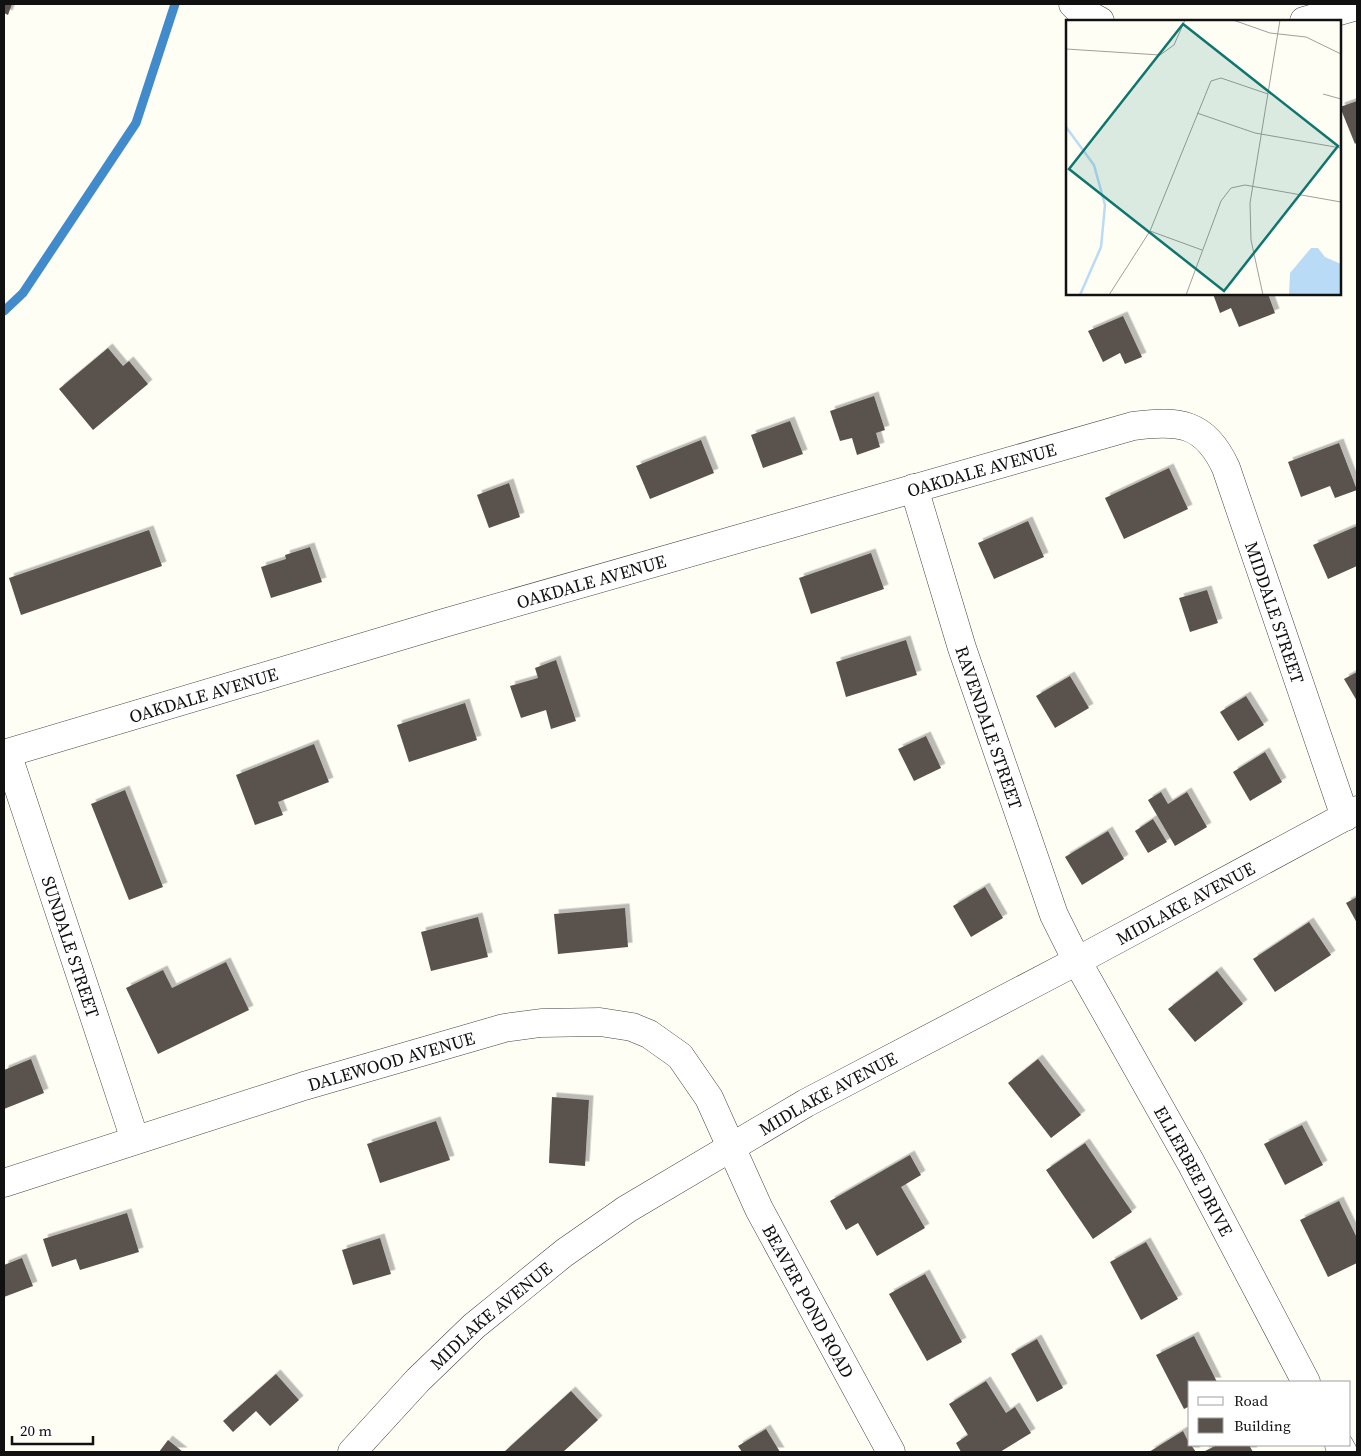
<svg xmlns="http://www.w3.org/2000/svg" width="1361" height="1456" font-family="'Source Serif 4',serif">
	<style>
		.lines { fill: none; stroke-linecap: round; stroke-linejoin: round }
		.stream { stroke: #418bcc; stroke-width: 9 }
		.building { fill: #5a534d; filter: url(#shadow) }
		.minor-casing { stroke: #444; stroke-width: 29 }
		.tertiary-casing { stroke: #444; stroke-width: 29 }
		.minor { stroke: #fff; stroke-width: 28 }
		.tertiary { stroke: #fff; stroke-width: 28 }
		.labels { text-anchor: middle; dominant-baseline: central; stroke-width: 5; stroke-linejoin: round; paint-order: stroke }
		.street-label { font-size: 18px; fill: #111; stroke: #fff }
		.inset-river { fill: none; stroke: #badbf6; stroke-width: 2.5 }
		.inset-road { fill: none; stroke: #a09f9a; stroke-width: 1 }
		.view { fill: #0f766e; fill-opacity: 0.15; stroke: #0f766e; stroke-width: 2.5 }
		.inset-edge { fill: none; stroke: #111; stroke-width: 2.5 }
	</style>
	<defs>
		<filter id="shadow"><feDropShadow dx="4.5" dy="-4.5" stdDeviation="0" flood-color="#0004"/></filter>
	</defs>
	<rect width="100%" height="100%" fill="#fffef5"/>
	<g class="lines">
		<path class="stream" d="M4 311 23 293 136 123 175 4"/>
	</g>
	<g class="building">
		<path d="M4 4H12L8 15 4 13Z"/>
		<path d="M1357 101V142L1355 144 1340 107Z"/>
		<path d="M1213 294H1268L1275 313 1239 327 1231 308 1220 313Z"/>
		<path d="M1123 316 1142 357 1125 364 1120 353 1103 362 1088 331Z"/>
		<path d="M108 348 123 366 129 361 148 384 93 430 59 389Z"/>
		<path d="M874 396 885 430 876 433 880 447 857 455 852 438 840 441 830 411Z"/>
		<path d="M790 421 803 454 763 468 751 435Z"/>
		<path d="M701 440 714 473 650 499 636 466Z"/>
		<path d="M1339 443 1357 490 1335 498 1330 486 1301 497 1288 462Z"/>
		<path d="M1169 468 1188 509 1124 539 1105 498Z"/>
		<path d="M509 483 520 517 489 528 477 495Z"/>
		<path d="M1028 521 1044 557 994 579 978 543Z"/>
		<path d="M1357 526V566L1328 579 1313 545Z"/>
		<path d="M149 530 162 566 21 615 9 578Z"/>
		<path d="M310 547 322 582 271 598 261 567 286 559 285 555Z"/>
		<path d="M871 553 884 589 811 614 799 578Z"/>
		<path d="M1207 590 1218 623 1190 632 1179 598Z"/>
		<path d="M906 640 917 675 846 697 836 662Z"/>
		<path d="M556 660 576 721 551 729 546 710 521 718 510 686 538 678 535 668Z"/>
		<path d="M1357 672V701L1344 679Z"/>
		<path d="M1070 676 1089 708 1055 728 1036 696Z"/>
		<path d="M1246 696 1264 725 1238 741 1220 712Z"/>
		<path d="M465 703 477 740 409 762 397 725Z"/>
		<path d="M926 736 941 768 914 781 898 749Z"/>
		<path d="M314 744 329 782 278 802 283 815 255 825 236 775Z"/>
		<path d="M1265 752 1282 782 1250 801 1233 772Z"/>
		<path d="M125 790 163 887 129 900 91 804Z"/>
		<path d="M1161 792 1168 804 1187 792 1207 827 1175 846 1148 800Z"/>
		<path d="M1153 819 1167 842 1148 853 1135 831Z"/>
		<path d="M1108 831 1124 859 1082 885 1065 857Z"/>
		<path d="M985 887 1003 918 971 937 953 906Z"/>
		<path d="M1357 897V923L1346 903Z"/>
		<path d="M625 908 628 947 558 954 554 914Z"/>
		<path d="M478 917 488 957 431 971 421 932Z"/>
		<path d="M1309 922 1331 955 1275 992 1253 959Z"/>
		<path d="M226 962 249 1010 158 1054 126 988 163 970 172 988Z"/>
		<path d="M1217 971 1243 1004 1195 1042 1168 1009Z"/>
		<path d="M31 1059 44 1093 4 1109V1070Z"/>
		<path d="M1038 1059 1081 1115 1051 1138 1008 1083Z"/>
		<path d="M552 1097 589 1100 585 1166 549 1163Z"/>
		<path d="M436 1121 450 1160 380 1183 367 1144Z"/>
		<path d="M1302 1125 1323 1165 1285 1185 1264 1144Z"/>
		<path d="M1085 1143 1132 1212 1093 1239 1046 1170Z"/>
		<path d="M910 1155 921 1175 901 1187 925 1228 877 1256 858 1223 846 1230 830 1201Z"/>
		<path d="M1339 1201 1357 1238V1263L1328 1277 1300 1220Z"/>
		<path d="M127 1213 139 1252 80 1270 76 1259 52 1267 43 1239Z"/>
		<path d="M380 1238 391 1274 353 1285 342 1250Z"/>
		<path d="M1146 1242 1178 1299 1141 1320 1110 1262Z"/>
		<path d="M22 1258 33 1286 4 1297V1265Z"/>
		<path d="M925 1274 962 1342 927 1361 889 1294Z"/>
		<path d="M1194 1336 1217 1382H1190V1406L1184 1409 1156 1355Z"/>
		<path d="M1037 1339 1063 1388 1037 1402 1011 1354Z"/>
		<path d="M276 1374 299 1400 270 1426 256 1411 233 1432 223 1421Z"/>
		<path d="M986 1381 1006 1413 1015 1407 1031 1433 1000 1452H961L956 1443 968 1435 949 1404Z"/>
		<path d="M571 1391 598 1420 563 1452H504Z"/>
		<path d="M766 1429 780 1452H742L738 1446Z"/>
		<path d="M1183 1431 1190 1445H1191L1196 1452H1149Z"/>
		<path d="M168 1440 183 1452H159Z"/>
		<path d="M1217 1445H1249L1253 1452H1203Z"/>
	</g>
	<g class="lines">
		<defs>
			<g id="minor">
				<path d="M1073 4 1078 9 1100 21"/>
				<path d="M1304 21 1357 6"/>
				<path id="s1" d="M914 488 962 648 1054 915 1077 961 1191 1163 1306 1382"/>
				<path id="s2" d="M7 753 135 1140"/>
				<path id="s3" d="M4 754 444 623 1133 426C1179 420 1205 422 1226 468L1345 817"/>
				<path id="s4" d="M4 1183 304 1086 504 1028 541 1023 600 1022 632 1027 649 1034 680 1056 709 1098 759 1209 891 1452"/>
				<path d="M1339 1445 1343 1452"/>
			</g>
			<g id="tertiary">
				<path id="s5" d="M352 1452 418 1380 474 1326 564 1253 627 1209 806 1103 1077 961 1357 810"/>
			</g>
		</defs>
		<use href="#minor" class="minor-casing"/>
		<use href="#tertiary" class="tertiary-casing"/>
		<use href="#minor" class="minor"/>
		<use href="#tertiary" class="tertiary"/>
	</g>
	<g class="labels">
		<g class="street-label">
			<text stroke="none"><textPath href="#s3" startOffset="1018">OAKDALE AVENUE</textPath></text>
			<text stroke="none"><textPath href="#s3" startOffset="612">OAKDALE AVENUE</textPath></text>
			<text stroke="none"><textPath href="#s3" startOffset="1441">MIDDALE STREET</textPath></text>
			<text stroke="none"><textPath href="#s3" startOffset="208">OAKDALE AVENUE</textPath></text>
			<text stroke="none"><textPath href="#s1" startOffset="251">RAVENDALE STREET</textPath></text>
			<text stroke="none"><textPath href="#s5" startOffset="1005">MIDLAKE AVENUE</textPath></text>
			<text stroke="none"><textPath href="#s2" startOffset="204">SUNDALE STREET</textPath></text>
			<text stroke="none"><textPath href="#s4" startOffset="406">DALEWOOD AVENUE</textPath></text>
			<text stroke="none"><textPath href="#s5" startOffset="600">MIDLAKE AVENUE</textPath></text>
			<text stroke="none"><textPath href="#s1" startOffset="741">ELLERBEE DRIVE</textPath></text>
			<text stroke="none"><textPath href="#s4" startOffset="986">BEAVER POND ROAD</textPath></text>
			<text stroke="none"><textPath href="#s5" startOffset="195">MIDLAKE AVENUE</textPath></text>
		</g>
	</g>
	<g transform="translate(1066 20)">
		<rect width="275" height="275" fill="#fffef5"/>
		<path d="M245 228H252L259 237 275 244V275H223L224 253Z" fill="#badbf6"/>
		<path class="inset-river" d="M0 107 28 145 39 185 35 227 14 275"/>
		<path class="inset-road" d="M167 0 204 13 240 17 275 34M0 29 94 35 108 25 119 0M257 74 275 79M131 93 189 113 275 128M84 211 136 230M43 275 84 211 145 61 155 58 202 74M120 275 155 181 165 168 179 165 275 182M197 275 185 220 184 183 214 0"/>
		<path class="view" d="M117 4 272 126 158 271 3 149Z"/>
		<rect width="275" height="275" class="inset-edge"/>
	</g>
	<rect width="1361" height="1456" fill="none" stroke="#111111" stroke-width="10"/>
	<rect x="1188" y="1381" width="162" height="65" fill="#ffffff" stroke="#a0a0a0"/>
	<rect x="1198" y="1397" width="25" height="8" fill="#ffffff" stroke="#a0a0a0"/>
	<text x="1234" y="1406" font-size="15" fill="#111111">Road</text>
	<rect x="1198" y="1418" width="25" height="15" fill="#5a534d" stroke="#a0a0a0"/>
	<text x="1234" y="1431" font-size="15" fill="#111111">Building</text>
	<path d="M12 1436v8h81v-8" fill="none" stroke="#111111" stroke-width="2.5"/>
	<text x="20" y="1436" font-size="15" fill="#111111" stroke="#ffffff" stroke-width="4" paint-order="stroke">20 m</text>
</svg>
